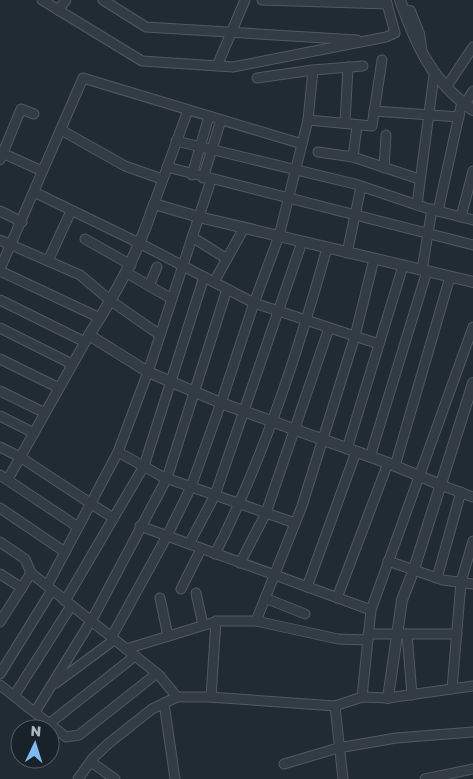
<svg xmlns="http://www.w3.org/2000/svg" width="473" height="779" font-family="'Golos Text',sans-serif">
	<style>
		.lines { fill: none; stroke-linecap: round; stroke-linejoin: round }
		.minor-casing { stroke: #505a63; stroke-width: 11 }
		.tertiary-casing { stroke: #505a63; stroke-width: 12 }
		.minor { stroke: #333c45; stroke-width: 9 }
		.tertiary { stroke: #333c45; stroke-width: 10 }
	</style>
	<rect width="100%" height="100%" fill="#202b34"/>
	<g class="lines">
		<defs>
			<g id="minor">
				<path d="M42 0 142 61 233 67 386 37 395 33 386 0"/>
				<path d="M103 0 146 27 357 40"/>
				<path d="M262 0 387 4"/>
				<path d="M58 10 66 0"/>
				<path d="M217 66 245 0"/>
				<path d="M257 78 313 70 363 66"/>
				<path d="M447 86 473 47"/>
				<path d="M465 104 473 91"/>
				<path d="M374 111 459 117"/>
				<path d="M308 120 372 126 382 60"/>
				<path d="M345 123 348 67"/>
				<path d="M61 130 125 166 162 179"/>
				<path d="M176 141 355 184 426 208 473 220"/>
				<path d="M0 152 42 171"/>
				<path d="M318 152 353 157 419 179"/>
				<path d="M353 157 357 126"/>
				<path d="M0 160 21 109 34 114"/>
				<path d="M167 167 473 245"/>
				<path d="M384 168 386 135"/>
				<path d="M192 175 209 116"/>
				<path d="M203 178 221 120"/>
				<path d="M34 192 141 244 254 303 379 344"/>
				<path d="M154 204 188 110"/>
				<path d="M417 205 434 75"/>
				<path d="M0 211 22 222"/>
				<path d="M438 211 462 102"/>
				<path d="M461 217 473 171"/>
				<path d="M192 237 227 259"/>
				<path d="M85 239 131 265"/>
				<path d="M0 240 80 275 111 301 160 335"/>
				<path d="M347 253 361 187"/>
				<path d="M48 261 71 211"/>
				<path d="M0 269 83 78 302 144"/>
				<path d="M422 270 432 209"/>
				<path d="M0 271 100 318"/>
				<path d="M127 273 172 299"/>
				<path d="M214 282 244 228"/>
				<path d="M149 286 157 267"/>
				<path d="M0 300 85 342"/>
				<path d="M0 328 72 364"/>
				<path d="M0 359 59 388"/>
				<path d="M0 391 45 413"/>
				<path d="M0 416 34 433"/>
				<path d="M0 447 20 457 113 518"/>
				<path d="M347 449 403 266"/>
				<path d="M118 452 163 477 295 523"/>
				<path d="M370 457 427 271"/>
				<path d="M395 466 450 277"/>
				<path d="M0 475 78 527"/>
				<path d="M8 479 89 335"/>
				<path d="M441 485 473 497"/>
				<path d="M0 508 65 552"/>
				<path d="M140 526 371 610"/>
				<path d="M0 542 25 559 31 573 159 675 177 697"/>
				<path d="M189 544 215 495 302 242"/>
				<path d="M215 554C264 457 298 352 327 248"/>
				<path d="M388 561 443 580 473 584"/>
				<path d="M240 563 266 513 329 328"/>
				<path d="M0 574 22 588"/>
				<path d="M437 578 461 492"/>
				<path d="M47 586 118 452 148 372 211 180"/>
				<path d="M307 587 356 452"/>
				<path d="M181 589 201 549"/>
				<path d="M196 593 203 625"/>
				<path d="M160 598 168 636"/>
				<path d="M265 598 305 614"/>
				<path d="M337 598 388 463"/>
				<path d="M65 601 144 466 204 277"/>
				<path d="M256 621 338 639 368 640"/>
				<path d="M0 622 31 573"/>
				<path d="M368 634H457"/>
				<path d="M407 634 412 695"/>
				<path d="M111 638 167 536 191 487 221 403 254 303 279 236 308 120 313 70"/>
				<path d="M126 649 218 621H256L302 506 355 336 374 259"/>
				<path d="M0 674 52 590"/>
				<path d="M56 683 114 640"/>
				<path d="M0 685 66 737 79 735 156 674"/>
				<path d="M452 689 461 582 473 541"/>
				<path d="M14 696 71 606"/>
				<path d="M211 697 216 621"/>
				<path d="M362 697 371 610 473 327"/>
				<path d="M164 703 175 779"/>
				<path d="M335 706 343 779"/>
				<path d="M35 712 94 616 167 478 227 289"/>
				<path d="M50 723 135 656"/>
				<path d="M91 762 115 779"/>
				<path d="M284 764 338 748 396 738 473 732"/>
				<path d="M78 779 93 758 109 743 152 709 177 697H209L335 706 362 697 388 698 473 686"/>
				<path d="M425 779 473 769"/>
			</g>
			<g id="tertiary">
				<path d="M400 0C416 45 432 82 473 110"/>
				<path d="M410 11 419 34 421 47"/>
				<path d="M441 485 388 463 221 403 148 372 89 335C117 292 138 253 154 204L199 217 473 282"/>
				<path d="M388 698 402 600 414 569 473 383"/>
			</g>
		</defs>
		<use href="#minor" class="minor-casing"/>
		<use href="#tertiary" class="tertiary-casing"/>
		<use href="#minor" class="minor"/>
		<use href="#tertiary" class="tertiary"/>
	</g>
	<g transform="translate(35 744) rotate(4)"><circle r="24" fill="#192129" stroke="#545d66"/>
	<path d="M0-4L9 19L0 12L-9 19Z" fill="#81b9f2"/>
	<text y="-8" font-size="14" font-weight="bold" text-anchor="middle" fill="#adb7c2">N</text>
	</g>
</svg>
